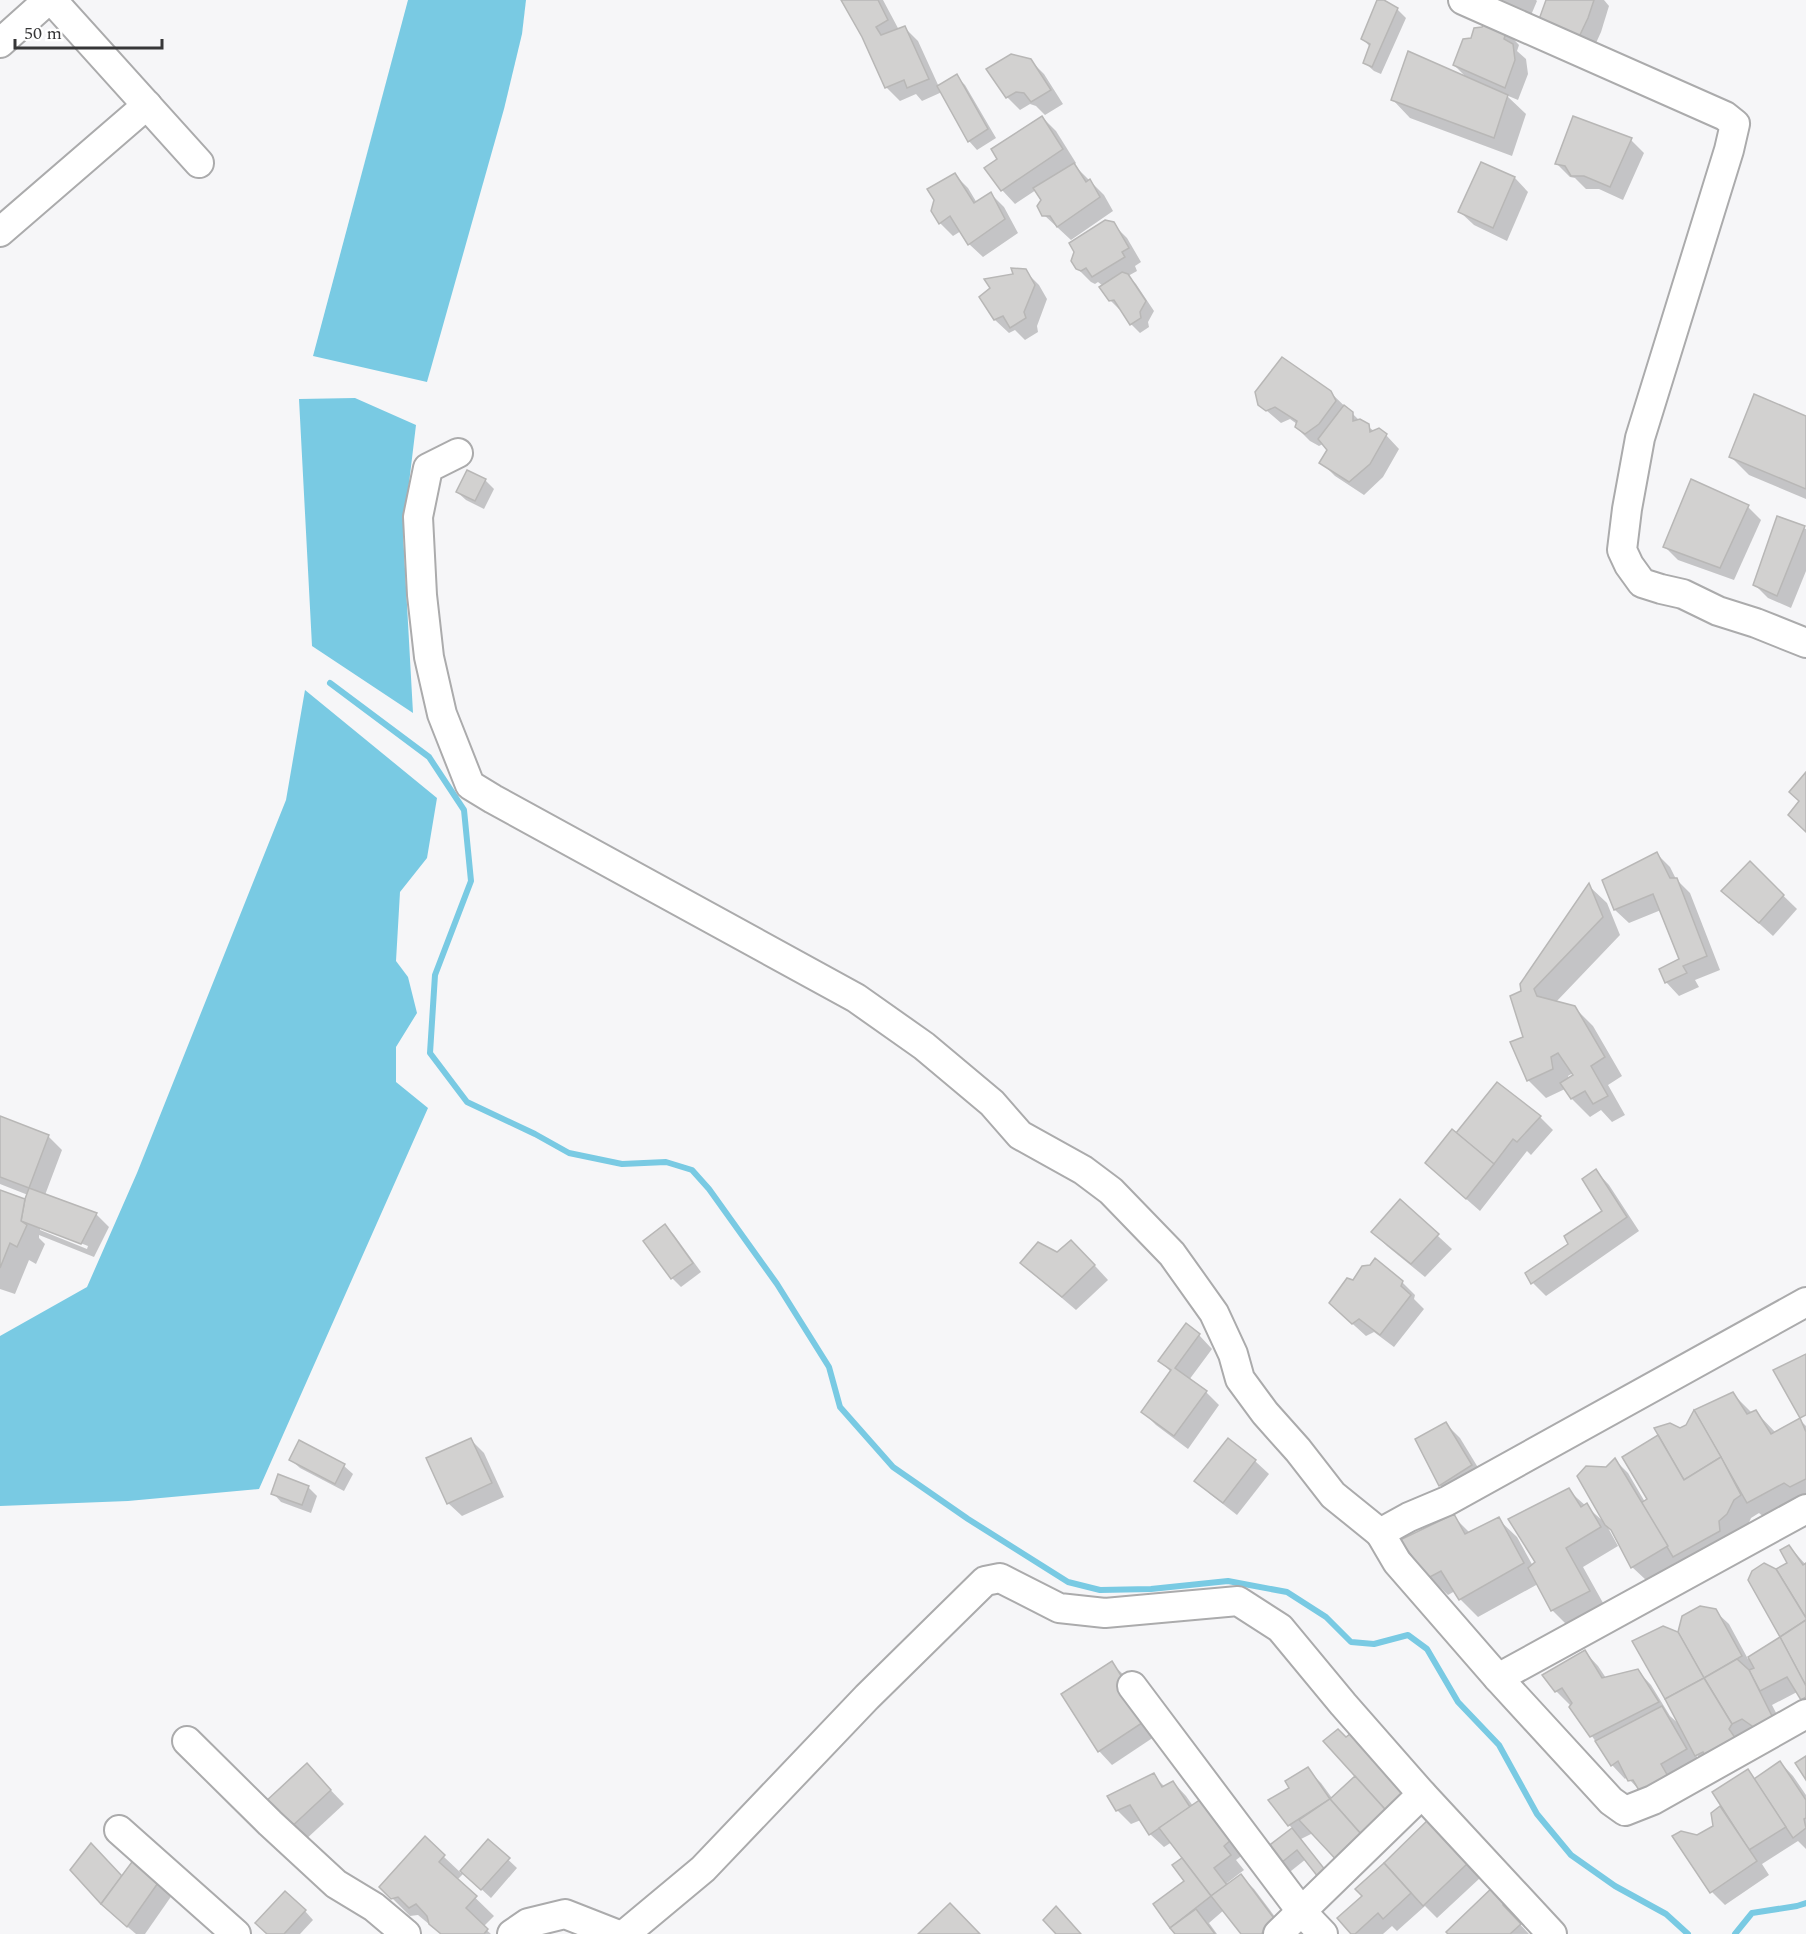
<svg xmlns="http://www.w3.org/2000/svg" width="1806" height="1934" font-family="Spectral,serif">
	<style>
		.water { fill: #79cae3 }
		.shadow { fill: #0003; fill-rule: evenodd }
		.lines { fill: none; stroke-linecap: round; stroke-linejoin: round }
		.stream { stroke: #79cae3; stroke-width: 6 }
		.building { fill: #d2d1d0; stroke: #b8b7b6; stroke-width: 1.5 }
		.minor-casing { stroke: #ababac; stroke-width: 32 }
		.minor { stroke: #fff; stroke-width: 28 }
	</style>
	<rect width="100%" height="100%" fill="#f6f6f8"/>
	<g class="water">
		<path d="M408 0H526L522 34 504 109 427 382 313 356Z"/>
		<path d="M355 398 416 425 403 533 413 713 312 646 299 399Z"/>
		<path d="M305 690 437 798 427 858 400 892 396 961 408 977 417 1013 396 1047V1082L428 1108 259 1489 128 1501 0 1506V1336L87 1287 137 1173 286 800Z"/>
	</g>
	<g class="shadow">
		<path d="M842 0H883L899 30 905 28 918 41 939 87 956 76 965 85 996 138 977 150 969 141 942 92 922 101 916 94 900 101 886 87 863 36Z"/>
		<path d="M1378 0 1397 9 1406 18 1381 74 1374 71 1365 63 1370 47 1363 39Z"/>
		<path d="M1475 0H1536L1537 1 1526 27Z"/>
		<path d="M1548 0H1604L1609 6 1601 32 1591 54Z"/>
		<path d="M1506 31 1519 45 1517 51 1526 59 1528 74 1518 100 1506 95 1526 114 1512 156 1410 118 1392 99 1468 79 1454 65Z"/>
		<path d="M1030 60 1044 74 1063 104 1045 115 1036 106 1030 104 1020 110 1007 97Z"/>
		<path d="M1042 117 1056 131 1076 163 1074 165 1104 195 1113 211 1071 240 1044 215 1043 200 1036 190 1015 204 1002 190 999 160Z"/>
		<path d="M1631 140 1644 153 1623 200 1599 189H1586L1575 178 1570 177 1556 163Z"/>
		<path d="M1482 164 1515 178 1528 192 1507 241 1474 225 1460 212Z"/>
		<path d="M955 175 968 188 977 203 991 194 1004 207 1018 233 983 257 969 244 961 231 953 236 940 223Z"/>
		<path d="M1113 224 1127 238 1141 262 1135 266 1137 271 1128 276 1136 284 1154 311 1148 322 1149 327 1140 333 1131 324 1121 308 1119 309 1110 300 1103 286 1098 282 1095 284 1091 282 1077 268Z"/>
		<path d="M1025 271 1039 285 1047 299 1037 326 1038 332 1025 340 1015 330 1009 333 995 320 981 297 1015 275Z"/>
		<path d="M1330 392 1359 420 1374 431 1386 435 1399 449 1383 477 1364 495 1335 476 1321 462 1329 450 1323 444 1319 446 1310 441 1296 427 1297 424 1290 419 1281 423 1259 404Z"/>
		<path d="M1806 417V499L1749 475 1731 457Z"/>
		<path d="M485 480 494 489 484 509 466 500 457 492Z"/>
		<path d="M1748 507 1761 520 1734 580 1678 560 1665 547Z"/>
		<path d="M1778 518 1806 529V571L1791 608 1768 598 1754 584Z"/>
		<path d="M1657 854 1670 867 1676 879 1690 893 1720 970 1695 980 1699 987 1679 996 1666 982 1681 960 1661 910 1629 923 1615 910 1604 881Z"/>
		<path d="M1750 863 1797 909 1773 936 1723 891Z"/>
		<path d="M1589 886 1607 903 1620 935 1556 1002 1574 1007 1593 1026 1622 1076 1608 1085 1625 1115 1612 1122 1601 1110 1590 1117 1572 1099 1565 1089 1546 1098 1528 1080 1523 992ZM1573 1073 1575 1076 1569 1079 1568 1076Z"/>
		<path d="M1540 1117 1553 1130 1531 1155 1527 1151 1480 1211 1440 1176 1457 1135Z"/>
		<path d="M0 1118 48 1136 62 1150 45 1195 96 1214 109 1227 94 1257 39 1235V1238L45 1244 36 1264 29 1260 15 1294 0 1289V1192L26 1202 28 1195 0 1184ZM40 1227 88 1246 87 1249 40 1230Z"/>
		<path d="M1596 1171 1609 1185 1639 1231 1546 1296 1533 1283 1604 1212Z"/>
		<path d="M1400 1201 1452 1249 1425 1277 1387 1246 1373 1232Z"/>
		<path d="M665 1226 674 1235 701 1272 681 1287 672 1278Z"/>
		<path d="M1057 1254 1085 1255 1108 1280 1076 1310 1036 1276 1022 1263Z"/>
		<path d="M1353 1281 1402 1282 1415 1295 1414 1299 1424 1309 1394 1347 1374 1332 1366 1336 1345 1317Z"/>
		<path d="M1199 1335 1212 1349 1189 1380 1206 1392 1219 1405 1188 1449 1156 1425 1143 1412 1171 1372 1160 1361Z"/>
		<path d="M1733 1394 1752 1413 1755 1411 1776 1433 1800 1420 1806 1426V1502L1767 1520 1759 1513 1751 1518 1745 1532 1692 1574 1679 1561 1646 1580 1632 1567 1614 1532 1607 1526 1618 1546 1583 1567 1607 1610 1570 1628 1552 1610 1538 1584 1478 1617 1460 1599 1455 1591 1448 1595 1429 1577 1453 1516 1470 1533 1498 1519 1517 1537 1533 1566 1537 1563 1568 1490 1604 1522 1607 1468 1615 1460 1628 1473 1645 1502 1649 1499 1624 1458 1660 1435 1680 1430Z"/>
		<path d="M1446 1424 1460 1438 1485 1479 1454 1498 1440 1485Z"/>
		<path d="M470 1439 484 1453 504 1497 462 1516 448 1503Z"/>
		<path d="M1228 1440 1255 1461 1269 1474 1237 1515 1210 1494 1196 1481Z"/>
		<path d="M300 1442 344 1466 353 1474 344 1491 300 1468 291 1460Z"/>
		<path d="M308 1487 317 1496 311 1513 281 1502 273 1493Z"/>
		<path d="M1789 1546 1806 1565V1703L1797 1692 1772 1705 1785 1730 1710 1769 1696 1754 1699 1763 1643 1794 1627 1777 1625 1779 1612 1765 1571 1706 1556 1691 1544 1675 1585 1652 1598 1666 1606 1678 1638 1671 1651 1685 1670 1716 1681 1726 1680 1634 1715 1611 1729 1624 1748 1659 1782 1638 1776 1571 1789 1563Z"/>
		<path d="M1111 1663 1125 1676 1160 1733 1112 1765 1099 1751Z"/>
		<path d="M1346 1739 1431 1806 1357 1878 1313 1833 1301 1839 1337 1886 1306 1859 1286 1875 1265 1850 1293 1829 1289 1825 1291 1788 1307 1769 1321 1783 1332 1798 1357 1776Z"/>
		<path d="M1780 1762 1793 1776 1806 1795V1849L1798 1841 1762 1864 1769 1875 1725 1905 1712 1892 1697 1836 1715 1827 1713 1814 1722 1807 1747 1771 1755 1779Z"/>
		<path d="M1153 1775 1165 1787 1173 1782 1186 1796 1193 1806 1201 1801 1244 1854 1236 1860 1244 1870 1227 1883 1229 1885 1241 1876 1254 1889 1288 1934H1243L1224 1910 1209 1923 1217 1934H1177L1155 1904 1186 1882 1184 1858 1172 1842 1164 1847 1150 1834 1141 1820 1131 1824 1117 1810Z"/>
		<path d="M320 1779 344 1804 303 1842 289 1829Z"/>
		<path d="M1436 1814 1481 1859 1480 1878 1437 1918 1425 1906 1397 1931 1392 1926 1383 1934H1353L1364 1896 1357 1889Z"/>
		<path d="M425 1839 461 1873 488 1841 517 1868 491 1898 464 1873 457 1880 494 1916 483 1927 491 1934H441L418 1915 410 1916 381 1887Z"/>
		<path d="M140 1853 177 1888 145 1934H136L116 1917 122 1878Z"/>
		<path d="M1497 1885 1516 1916 1502 1901V1905L1529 1934H1450Z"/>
		<path d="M305 1911 313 1920 300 1934H268Z"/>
	</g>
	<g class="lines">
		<g class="stream">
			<path d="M330 683 429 757 464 810 471 881 435 975 430 1053 467 1102 535 1134 569 1153 622 1164 666 1162 692 1170 709 1189 777 1284 829 1367 840 1407 893 1467 968 1519 1068 1582 1100 1590 1151 1589 1228 1581 1287 1592 1326 1617 1351 1642 1374 1644 1408 1635 1427 1649 1458 1702 1499 1745 1537 1814 1571 1855 1615 1886 1666 1914 1688 1934"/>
			<path d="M1735 1934 1752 1913 1797 1906 1806 1903"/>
		</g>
	</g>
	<g class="building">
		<path d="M841 0H878L888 20 876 27 881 35 905 26 929 79 907 88 904 80 885 88 862 37Z"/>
		<path d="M1377 0H1384L1398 8 1372 67 1363 63 1370 44 1361 39Z"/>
		<path d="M1546 0H1594L1588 18 1577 41 1537 25Z"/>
		<path d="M1485 21 1507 30 1504 39 1513 44 1515 60 1505 88 1453 65 1463 39 1471 38 1474 28 1482 27Z"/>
		<path d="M1408 51 1508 95 1494 138 1391 100Z"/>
		<path d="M1011 54 1031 59 1051 90 1031 102 1024 93 1016 92 1006 98 986 69Z"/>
		<path d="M957 74 988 129 968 142 937 86Z"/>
		<path d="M1042 116 1063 149 1001 191 984 168 997 159 991 149Z"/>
		<path d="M1573 116 1632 138 1610 187 1584 176H1571L1565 166 1555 164Z"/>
		<path d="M1481 162 1515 177 1493 228 1458 212Z"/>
		<path d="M1074 163 1086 182 1090 179 1100 197 1057 227 1050 216H1042L1037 206 1041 200 1033 188Z"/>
		<path d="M955 173 974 203 991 192 1005 219 968 245 950 216 939 224 931 211 934 200 927 189Z"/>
		<path d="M1105 220 1114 222 1129 248 1122 252 1125 257 1092 277 1086 268 1081 271 1076 269 1071 261 1074 252 1069 243Z"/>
		<path d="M1011 268 1026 269 1035 285 1024 312 1026 318 1010 328 1003 316 994 320 979 297 990 288 984 279 1013 274Z"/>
		<path d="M1122 272 1128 274 1146 301 1140 312 1141 318 1130 325 1114 300 1109 301 1099 287Z"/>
		<path d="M1282 357 1331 391 1336 401 1319 424 1305 434 1295 427 1297 421 1275 407 1266 411 1258 405 1255 392Z"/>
		<path d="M1754 394 1806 416V489L1729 457Z"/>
		<path d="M1344 405 1353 412V421L1360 419 1369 424 1370 432 1379 428 1387 434 1370 464 1349 482 1319 463 1327 450 1318 439Z"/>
		<path d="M467 470 486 479 475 501 456 492Z"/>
		<path d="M1691 479 1749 505 1720 568 1663 547Z"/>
		<path d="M1777 516 1805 526 1777 596 1753 585Z"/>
		<path d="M1806 772V832L1788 815 1799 801 1789 792Z"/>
		<path d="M1657 852 1670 878H1677L1707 956 1683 966 1687 973 1665 983 1659 969 1679 959 1653 894 1614 910 1602 880Z"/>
		<path d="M1750 861 1784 895 1759 923 1721 891Z"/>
		<path d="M1589 883 1603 917 1534 989 1537 996 1575 1006 1605 1057 1591 1066 1608 1096 1593 1104 1585 1091 1571 1099 1560 1083 1573 1075 1558 1053 1551 1057 1553 1069 1527 1081 1510 1042 1523 1037 1510 996 1521 991 1520 984Z"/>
		<path d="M1497 1082 1541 1116 1517 1142 1513 1139 1494 1164 1456 1133Z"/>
		<path d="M0 1116 49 1135 29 1188 0 1177Z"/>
		<path d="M1452 1129 1494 1164 1466 1199 1425 1163Z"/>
		<path d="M1596 1169 1627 1217 1531 1284 1525 1273 1568 1244 1564 1236 1602 1211 1582 1179Z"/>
		<path d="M29 1188 97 1213 81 1244 21 1221 25 1199Z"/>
		<path d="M0 1190 25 1199 21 1221 27 1225 17 1247 10 1243 0 1268Z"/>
		<path d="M1400 1199 1439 1234 1411 1264 1371 1232Z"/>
		<path d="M665 1224 693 1263 671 1279 643 1241Z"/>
		<path d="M1071 1240 1095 1265 1062 1297 1020 1263 1038 1242 1057 1252Z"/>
		<path d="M1375 1258 1403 1281 1401 1286 1411 1295 1380 1335 1359 1319 1352 1324 1329 1303 1347 1278 1353 1280 1362 1266 1370 1265Z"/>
		<path d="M1186 1323 1200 1334 1175 1368 1207 1391 1174 1436 1141 1412 1171 1370 1158 1361Z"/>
		<path d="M1806 1354V1415L1800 1418 1773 1370Z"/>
		<path d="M1733 1392 1747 1414 1756 1410 1771 1434 1800 1418 1806 1432V1479L1790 1487 1784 1483 1747 1503 1694 1410Z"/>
		<path d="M1694 1410 1721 1457 1684 1480 1654 1428 1670 1423 1680 1428 1686 1425Z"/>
		<path d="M1446 1422 1472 1465 1439 1486 1415 1439Z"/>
		<path d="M1658 1435 1684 1480 1721 1457 1741 1495 1734 1500 1727 1514 1719 1521 1720 1531 1673 1557 1641 1503 1647 1499 1622 1457Z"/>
		<path d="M471 1438 492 1483 447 1504 426 1458Z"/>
		<path d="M1228 1438 1256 1460 1223 1503 1194 1481Z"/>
		<path d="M299 1440 345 1464 335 1484 289 1460Z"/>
		<path d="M1615 1458 1668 1546 1631 1568 1611 1530 1605 1525 1577 1476 1586 1466 1606 1467Z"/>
		<path d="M278 1474 309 1486 302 1505 271 1494Z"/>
		<path d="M1569 1488 1581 1507 1587 1503 1601 1527 1566 1548 1590 1591 1551 1611 1528 1568 1535 1562 1508 1519Z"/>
		<path d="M1454 1514 1465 1534 1499 1517 1524 1563 1459 1600 1441 1571 1428 1578 1400 1540Z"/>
		<path d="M1789 1545 1803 1565 1806 1563V1618L1776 1569 1787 1563 1780 1550Z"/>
		<path d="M1764 1563 1776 1569 1806 1618V1620L1780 1637 1748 1580 1752 1571Z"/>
		<path d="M1700 1606 1716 1609 1742 1656 1704 1678 1678 1632 1682 1616Z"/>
		<path d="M1806 1620V1684H1805L1780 1637Z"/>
		<path d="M1663 1626 1678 1632 1704 1678 1665 1699 1632 1641Z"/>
		<path d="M1780 1637 1806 1686V1697L1801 1700 1787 1677 1760 1691 1749 1670 1754 1668 1748 1657Z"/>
		<path d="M1585 1650 1602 1678 1638 1669 1659 1702 1590 1737 1569 1707 1572 1703 1562 1688 1555 1692 1542 1675Z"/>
		<path d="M1737 1659 1749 1670 1772 1716 1755 1728 1742 1719 1732 1724 1704 1678Z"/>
		<path d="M1112 1661 1148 1719 1098 1752 1061 1694Z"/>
		<path d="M1704 1678 1732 1724 1729 1729 1738 1742 1707 1761 1703 1752 1695 1756 1665 1699Z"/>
		<path d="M1662 1706 1687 1749 1661 1764 1669 1778 1640 1792 1633 1780 1628 1781 1618 1761 1611 1766 1595 1741Z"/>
		<path d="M1359 1727 1419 1792 1392 1817 1323 1741 1338 1729 1346 1737Z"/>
		<path d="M1806 1756V1780L1795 1763Z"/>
		<path d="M1780 1761 1806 1800V1818L1804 1819 1806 1828 1793 1838 1754 1779Z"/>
		<path d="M307 1763 331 1790 288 1830 264 1803Z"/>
		<path d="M1308 1767 1330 1799 1288 1826 1268 1800 1289 1788 1285 1781Z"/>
		<path d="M1748 1769 1786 1827 1749 1850 1712 1792Z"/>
		<path d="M1154 1773 1162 1787 1173 1781 1190 1807 1149 1835 1130 1805 1116 1811 1107 1796Z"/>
		<path d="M1355 1776 1392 1817 1368 1842 1330 1799Z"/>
		<path d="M1201 1799 1232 1839 1224 1846 1231 1855 1214 1868 1227 1885 1211 1896 1159 1828Z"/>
		<path d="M1330 1799 1368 1842 1342 1866 1299 1820Z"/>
		<path d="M1720 1806 1757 1861 1710 1893 1672 1836 1681 1831 1697 1835 1713 1826 1711 1813Z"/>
		<path d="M1436 1812 1468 1844 1467 1864 1423 1906 1384 1863Z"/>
		<path d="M1292 1828 1330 1876 1322 1882 1297 1850 1276 1867 1263 1850Z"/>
		<path d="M425 1836 445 1855 439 1862 477 1896 466 1908 488 1929 484 1934H441L429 1924 427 1916 416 1904 409 1908 398 1897 391 1899 379 1887Z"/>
		<path d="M488 1839 510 1858 481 1890 460 1871Z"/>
		<path d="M91 1843 122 1876 101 1904 70 1870Z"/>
		<path d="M140 1851 165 1873 127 1927 101 1904Z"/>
		<path d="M1182 1858 1211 1896 1170 1928 1153 1904 1184 1881 1172 1865Z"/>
		<path d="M1384 1863 1411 1893 1383 1919 1378 1913 1355 1934H1351L1337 1918 1362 1896 1355 1889Z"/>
		<path d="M1241 1874 1276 1921 1261 1934H1241L1211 1896Z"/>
		<path d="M1497 1883 1505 1891 1503 1905 1521 1924 1510 1934H1448L1446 1932Z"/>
		<path d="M285 1891 306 1910 284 1934H267L255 1923Z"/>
		<path d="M950 1903 980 1934H918Z"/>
		<path d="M1056 1906 1081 1934H1056L1043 1920Z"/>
		<path d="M1196 1909 1215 1934H1175L1170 1928Z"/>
	</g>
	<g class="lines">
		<defs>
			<g id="minor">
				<path d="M52 0 199 163"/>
				<path d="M1463 0 1725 116 1735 124 1729 150 1640 438 1627 509 1622 550 1629 565 1642 583 1661 589 1683 594 1718 611 1756 623 1806 643"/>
				<path d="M0 43 48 0"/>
				<path d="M0 232 147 105"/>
				<path d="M458 453 428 468 418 517 422 595 429 657 442 714 470 785 493 799 856 998 924 1046 992 1103 1020 1135 1083 1170 1111 1191 1172 1254 1214 1313 1233 1354 1240 1379 1265 1413 1298 1450 1333 1495 1380 1533"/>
				<path d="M1806 1302 1447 1501 1409 1517 1380 1533 1397 1562 1431 1601 1498 1678 1611 1801 1625 1811 1653 1800 1806 1714"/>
				<path d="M1498 1678 1806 1509"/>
				<path d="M1132 1686 1301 1911 1323 1934"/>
				<path d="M187 1741 270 1823 336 1884 374 1907 406 1934"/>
				<path d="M119 1830 236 1934"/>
				<path d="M512 1934 528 1923 565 1914 616 1934"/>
				<path d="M625 1934 703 1869 867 1697 985 1581 1000 1578 1059 1608 1105 1613 1238 1601 1280 1628 1343 1704 1422 1794 1552 1934"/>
				<path d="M1278 1934 1422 1794"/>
			</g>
		</defs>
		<use href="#minor" class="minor-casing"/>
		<use href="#minor" class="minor"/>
	</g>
	<path d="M15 39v9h147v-9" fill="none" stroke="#373738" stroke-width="3"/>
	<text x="24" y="39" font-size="18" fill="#373738" stroke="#ffffff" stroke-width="4.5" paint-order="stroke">50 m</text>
</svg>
